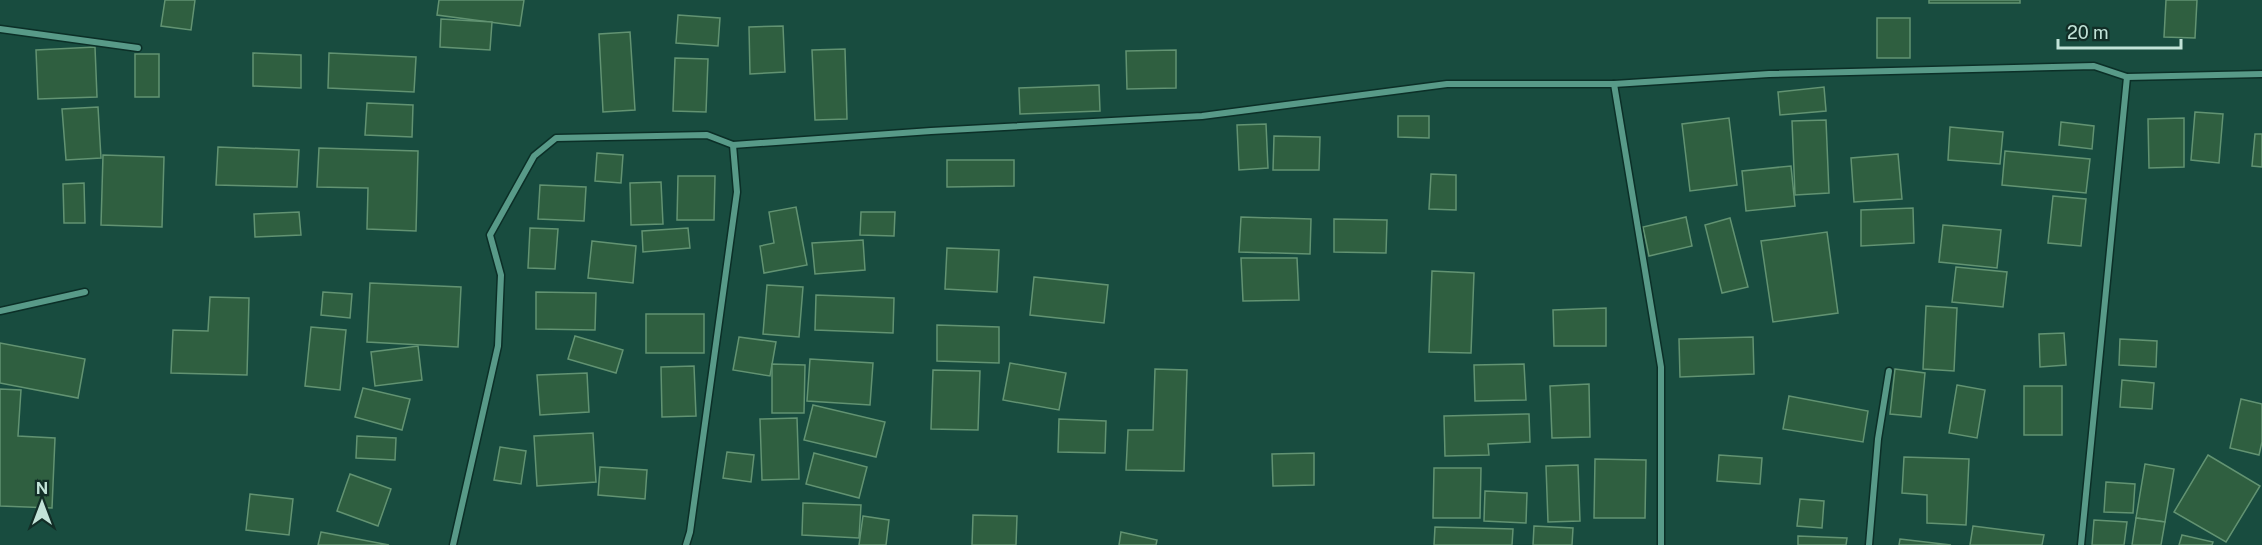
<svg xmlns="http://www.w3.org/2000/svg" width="2262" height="545" font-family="'Public Sans',sans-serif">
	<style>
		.building { fill: #2f5f40; stroke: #629372; stroke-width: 1.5 }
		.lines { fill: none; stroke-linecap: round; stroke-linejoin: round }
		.street-casing { stroke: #0b2f27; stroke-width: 9 }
		.street { stroke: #589a88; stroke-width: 6 }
	</style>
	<rect width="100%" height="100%" fill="#184c3f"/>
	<g class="building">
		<path d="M165 0H195L191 30 161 26Z"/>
		<path d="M439 0H524L520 26 437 15Z"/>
		<rect x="1929" y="0" width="91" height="3"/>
		<path d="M2166 0H2197L2195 38 2164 37Z"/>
		<path d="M678 15 720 18 718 46 676 43Z"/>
		<rect x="1877" y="18" width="33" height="40"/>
		<path d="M441 19 492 22 490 50 440 47Z"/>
		<path d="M783 26 785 72 750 74 749 27Z"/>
		<path d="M630 32 635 110 603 112 599 34Z"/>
		<path d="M95 47 97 97 38 99 36 50Z"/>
		<path d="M845 49 847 119 815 120 812 50Z"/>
		<path d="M1176 50V88L1127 89 1126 51Z"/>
		<path d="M253 53 301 55V88L253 86Z"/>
		<path d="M329 53 416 57 414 92 328 88Z"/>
		<rect x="135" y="54" width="24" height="43"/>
		<path d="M675 58 708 59 706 112 673 111Z"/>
		<path d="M1099 85 1100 111 1020 114 1019 88Z"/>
		<path d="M1824 87 1826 111 1780 115 1778 92Z"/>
		<path d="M367 103 413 105 412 137 365 135Z"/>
		<path d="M98 107 101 158 66 160 62 109Z"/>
		<path d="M2195 112 2223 114 2219 163 2191 160Z"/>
		<path d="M1398 116H1429V138L1398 137Z"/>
		<path d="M1729 118 1737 185 1690 191 1682 124Z"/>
		<path d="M2184 118V167L2149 168 2148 119Z"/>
		<path d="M1826 120 1829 193 1795 195 1792 121Z"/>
		<path d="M2061 122 2094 126 2092 149 2059 145Z"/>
		<path d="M1266 124 1268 168 1239 170 1237 125Z"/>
		<path d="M1950 127 2003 132 2000 164 1948 160Z"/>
		<path d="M2255 134H2262V167L2252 166Z"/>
		<path d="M1274 136 1320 137 1319 170H1273Z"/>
		<path d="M218 147 299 150 297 187 216 185Z"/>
		<path d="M319 148 418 151 416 231 367 229 368 188 317 187Z"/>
		<path d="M2005 151 2090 159 2086 193 2002 185Z"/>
		<path d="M597 153 623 155 621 183 595 181Z"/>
		<path d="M1898 154 1902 199 1854 202 1851 158Z"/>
		<path d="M103 155 164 157 162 227 101 225Z"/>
		<path d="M947 160H1014V186L947 187Z"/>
		<path d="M1791 166 1795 206 1746 211 1742 171Z"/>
		<path d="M1431 174 1456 175V210L1429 209Z"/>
		<path d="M678 176H715L714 220H677Z"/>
		<path d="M661 182 663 224 631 225 630 183Z"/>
		<path d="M84 183 85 223H64L63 184Z"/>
		<path d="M540 185 586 187 584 221 538 219Z"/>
		<path d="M2053 196 2086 199 2081 246 2048 243Z"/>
		<path d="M796 207 807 265 764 273 760 246 774 243 769 212Z"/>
		<path d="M1913 208 1914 243 1861 246V210Z"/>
		<path d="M299 212 301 235 255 237 254 214Z"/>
		<path d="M861 212H895L894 236 860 235Z"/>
		<path d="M1241 217 1311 219 1310 254 1239 252Z"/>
		<path d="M1686 217 1692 246 1649 256 1643 227Z"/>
		<path d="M1730 218 1748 287 1722 293 1705 225Z"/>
		<path d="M1334 219 1387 220 1386 253 1334 252Z"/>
		<path d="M1943 225 2001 230 1997 268 1939 262Z"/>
		<path d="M530 228 558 229 555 269 528 268Z"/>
		<path d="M688 228 690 248 643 252 642 231Z"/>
		<path d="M1827 232 1838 313 1773 322 1761 241Z"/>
		<path d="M863 240 865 270 815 274 812 243Z"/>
		<path d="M592 241 636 246 633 283 588 278Z"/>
		<path d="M947 248 999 250 997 292 945 289Z"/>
		<path d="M1241 258H1297L1299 300 1243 301Z"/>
		<path d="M1956 267 2007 272 2003 307 1952 302Z"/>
		<path d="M1432 271 1474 273 1471 353 1429 352Z"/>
		<path d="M1034 277 1108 285 1104 323 1030 315Z"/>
		<path d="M370 283 461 287 458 347 367 342Z"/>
		<path d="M767 285 803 287 799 337 763 334Z"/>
		<path d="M323 292 352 294 350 318 321 315Z"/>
		<path d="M536 292 596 293 595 330 536 329Z"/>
		<path d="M816 295 894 298 893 333 815 330Z"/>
		<path d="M210 297 249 298 247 375 171 373 173 330 208 331Z"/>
		<path d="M1926 306 1957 308 1954 371 1923 369Z"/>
		<path d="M1606 308V346H1554L1553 310Z"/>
		<rect x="646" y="314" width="58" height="39"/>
		<path d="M937 325 999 327V363L937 361Z"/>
		<path d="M311 327 346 330 340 390 305 386Z"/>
		<path d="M2064 333 2066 365 2040 367 2039 334Z"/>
		<path d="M575 336 623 350 616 373 568 359Z"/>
		<path d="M739 337 776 342 770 376 733 370Z"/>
		<path d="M1753 337 1754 374 1680 377 1679 339Z"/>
		<path d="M2120 339 2157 341 2156 367 2119 365Z"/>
		<path d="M0 343 85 359 78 398 0 383Z"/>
		<path d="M418 346 422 380 375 386 371 352Z"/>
		<path d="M810 359 873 363 870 405 807 401Z"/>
		<path d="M1010 363 1066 373 1059 410 1003 400Z"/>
		<path d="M772 364 805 365 804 413H772Z"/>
		<path d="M1524 364 1526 400 1475 401 1474 365Z"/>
		<path d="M694 366 696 416 662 417 661 367Z"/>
		<path d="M1155 369 1187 370 1184 471 1126 470 1128 430H1153Z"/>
		<path d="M1895 369 1925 373 1921 417 1890 414Z"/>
		<path d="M933 370 980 371 978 430 931 429Z"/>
		<path d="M587 373 589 412 540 415 537 375Z"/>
		<path d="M2122 380 2154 383 2152 409 2120 407Z"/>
		<path d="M1589 384 1590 437 1552 438 1550 386Z"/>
		<path d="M1957 385 1985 390 1977 438 1949 433Z"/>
		<rect x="2024" y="386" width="38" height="49"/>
		<path d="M363 388 410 399 402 430 355 417Z"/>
		<path d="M0 389 21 390 18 436 55 438 52 508 0 506Z"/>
		<path d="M1789 396 1868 411 1863 442 1783 429Z"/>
		<path d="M2241 399 2262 404V442L2259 455 2230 448Z"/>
		<path d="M813 405 885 422 876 457 804 440Z"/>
		<path d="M1529 414 1530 442 1488 444 1489 455 1445 456 1444 416Z"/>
		<path d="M797 418 799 479 762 480 760 419Z"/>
		<path d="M1059 419 1106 421 1105 453 1058 452Z"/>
		<path d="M593 433 596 482 537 486 534 436Z"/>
		<path d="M357 436 396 438 395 460 356 458Z"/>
		<path d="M500 447 526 451 521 484 494 480Z"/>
		<path d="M727 452 754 455 751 482 723 478Z"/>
		<path d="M814 453 867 467 859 498 806 484Z"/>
		<path d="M1314 453V485L1273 486 1272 454Z"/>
		<path d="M1719 455 1762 458 1760 484 1717 481Z"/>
		<path d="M2208 455 2260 486 2226 542 2174 512Z"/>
		<path d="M1904 457 1969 459 1966 525 1927 523V495L1902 493Z"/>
		<path d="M1595 459 1646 460 1645 518H1594Z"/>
		<path d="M2145 464 2174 469 2165 522 2136 518Z"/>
		<path d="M1578 465 1580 521 1548 522 1546 466Z"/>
		<path d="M600 467 647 470 645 499 598 495Z"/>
		<path d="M1434 468H1481L1480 518H1433Z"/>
		<path d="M350 474 391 489 378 526 337 511Z"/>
		<path d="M2106 482 2135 484 2133 513 2104 512Z"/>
		<path d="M1485 491 1527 493 1526 523 1484 521Z"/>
		<path d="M250 494 293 499 289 535 246 530Z"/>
		<path d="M1800 499 1824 501 1822 528 1797 526Z"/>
		<path d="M803 503 861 505 859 538 802 535Z"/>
		<path d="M973 515 1017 516 1016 545H972Z"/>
		<path d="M863 516 889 520 886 545H859Z"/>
		<path d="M2136 518 2165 522 2161 545H2132Z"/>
		<path d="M2094 520 2127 522 2124 545H2092Z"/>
		<path d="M1534 526 1573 528 1572 545H1533Z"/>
		<path d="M1973 526 2044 535 2042 545H1970Z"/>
		<path d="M1435 527 1513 529 1512 545H1434Z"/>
		<path d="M321 532 389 545H318Z"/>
		<path d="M1121 532 1157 540 1156 545H1119Z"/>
		<path d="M2182 535 2213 542 2212 545H2179Z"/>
		<path d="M1798 536 1847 538 1846 545H1798Z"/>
		<path d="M1900 539 1951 545H1899Z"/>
	</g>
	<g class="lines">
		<defs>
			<g id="street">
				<path d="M0 29 138 48"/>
				<path d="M1614 84 1661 367V545"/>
				<path d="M0 311 85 292"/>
				<path d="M453 545 498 346 501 275 490 235 534 156 556 138 707 135 733 145 931 131 1202 116 1447 84H1614L1769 74 2094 66 2127 77 2262 74"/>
				<path d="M686 545 690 532 737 192 733 145"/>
				<path d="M1869 545 1878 439 1889 371"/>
				<path d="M2081 545 2127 77"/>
			</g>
		</defs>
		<use href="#street" class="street-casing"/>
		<use href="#street" class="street"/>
	</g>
	<g transform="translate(42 503)" stroke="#122e27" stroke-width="4.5" paint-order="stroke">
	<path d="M0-4.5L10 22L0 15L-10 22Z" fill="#c2e3d8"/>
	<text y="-9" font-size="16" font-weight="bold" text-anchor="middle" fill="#c2e3d8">N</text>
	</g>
	<path d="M2058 39v9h123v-9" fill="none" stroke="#c2e3d8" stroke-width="3"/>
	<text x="2067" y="39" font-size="18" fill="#c2e3d8" stroke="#122e27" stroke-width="4.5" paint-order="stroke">20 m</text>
</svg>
